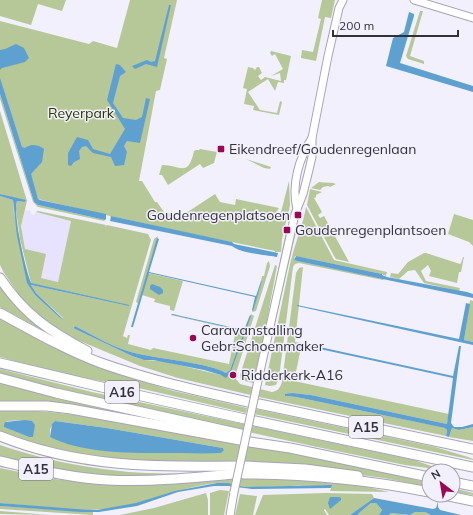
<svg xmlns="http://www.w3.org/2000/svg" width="473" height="515" font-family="Mulish,sans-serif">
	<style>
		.built { fill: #e7e3ff }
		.green { fill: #b6c798; fill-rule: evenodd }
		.water { fill: #5ea1d0 }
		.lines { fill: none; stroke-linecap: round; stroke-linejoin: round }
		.secondary-casing { stroke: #a7a4b8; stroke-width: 9 }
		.highway-casing { stroke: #a7a4b8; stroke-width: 11 }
		.secondary { stroke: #fff; stroke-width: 7 }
		.highway { stroke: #fff; stroke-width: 9 }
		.secondary-bridge-casing { stroke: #a7a4b8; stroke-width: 9; stroke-linecap: butt }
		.secondary-bridge { stroke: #fff; stroke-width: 7 }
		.poi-dot { fill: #9b0655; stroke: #f2f0fd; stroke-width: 1.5 }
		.labels { text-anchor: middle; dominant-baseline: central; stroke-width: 3; stroke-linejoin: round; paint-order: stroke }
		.shield { fill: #f2f0fd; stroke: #6c6a73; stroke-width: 1 }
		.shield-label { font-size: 13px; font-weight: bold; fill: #323038 }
		.park-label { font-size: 14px; fill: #273500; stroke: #f2f0fd }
		.poi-label { font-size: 14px; fill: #323038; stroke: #f2f0fd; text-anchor: start }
	</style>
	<rect width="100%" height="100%" fill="#f2f0fd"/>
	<path class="built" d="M25 210 31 211V214L34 215 36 212 71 220 58 282 41 278 25 249 21 226Z"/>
	<g class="green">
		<path d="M0 0H66L62 11 38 4 31 25 0 16Z"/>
		<path d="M130 0H177L164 58 167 59 160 90 156 91 139 181H142L155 202H157L166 215 172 211 177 219 215 194 220 202 235 205 236 199 279 208 274 215H266L276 217 281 212 289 181 290 205 282 239 281 252H275V251L183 232 111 216 110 217V216L38 199 0 90V21L89 44 93 41 117 48Z"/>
		<path d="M322 0H335L331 18 325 17 316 61 301 58 302 50 313 52 321 19 318 18Z"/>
		<path d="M420 11H423L410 56 424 61V64L408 59 406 56Z"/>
		<path d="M271 51 291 56 286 80H284V83L278 82 275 91 268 79 248 92 260 110 277 113 280 101 282 102 279 115 253 110 254 106 244 104 247 89 243 88 248 67 253 68 255 70 257 67H259L262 73 258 76 261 80 265 77 281 81 280 73 271 76 283 69 275 54 272 56 270 53Z"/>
		<path d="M0 94 34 202 38 205 105 220 104 221 38 207 33 202 0 99Z"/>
		<path d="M0 111 27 201 21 226 25 249 46 254 41 278 58 282 71 221 36 212 38 211 106 225 105 227 107 225 148 234 151 240 123 336 127 338 128 335H130L128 344 151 350 153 348 229 364 236 330 171 315V314L178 315H172L244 331 230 370 226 373C217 368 207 366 197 364 178 360 158 358 139 354 117 350 95 336 75 326L73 327V328L132 356 144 360 162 361 221 375H228L231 372 251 314 254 316 236 373V379L240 384 272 392C278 391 280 388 282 382L296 273 299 268 303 267 295 342 302 343 294 381 449 414 447 424 311 395 293 393 285 396 296 397 446 428 447 430 446 436 259 397 178 378 140 366 75 339 48 323 33 310 21 298 4 273 0 265V196L13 200 14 213 30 287 35 295 59 317 64 319 36 293 31 285 129 306 33 284 31 283 20 239 16 209 17 201 25 202 26 201 0 194Z"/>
		<path d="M200 149 217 152 214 163 203 168 200 164 168 185 162 175H159L162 165C181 165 188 178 194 151L196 150H199Z"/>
		<path d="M246 159 271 167 270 169 264 168Z"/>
		<path d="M319 182C324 183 333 182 336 184L330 187 328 186 323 187 320 190 311 188Z"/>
		<path d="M310 189 322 192 316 195V197L314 198 322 212 318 215 320 218 324 216 349 262 336 259 334 256 307 205Z"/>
		<path d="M306 207 334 260 387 272 386 276 382 274 295 256 294 260 297 261 384 279 383 280 299 263 295 264 293 267 279 378 276 385 270 386 265 385 289 269C293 248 302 229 306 207Z"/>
		<path d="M454 214 473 220V246L469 242 448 234Z"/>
		<path d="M286 232V240L257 370 259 357 253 383 241 380 240 375 275 265 277 266 262 347Z"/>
		<path d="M294 232H296L264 371H263Z"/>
		<path d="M158 236 138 303 136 302 154 239Z"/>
		<path d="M424 253H426L460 264 461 263 463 257H464L461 272H459L457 283 429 276 431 271 428 265 421 271 426 281 460 288 459 291 424 283 415 270 408 271 399 279 390 277 391 273 398 274 408 262Z"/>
		<path d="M269 261 270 266 256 311 252 312 262 281H261L262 276H264L267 263Z"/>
		<path d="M148 273 183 281 174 311 170 310V306L154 302 155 299 142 295Z"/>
		<path d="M0 284 45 330 44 331 0 307Z"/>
		<path d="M470 300 473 301V342L464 340Z"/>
		<path d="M0 318 90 363 122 375 170 390 247 408 246 413 143 389 53 372 0 357Z"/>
		<path d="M0 369 92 392 414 460 443 470 405 465 317 447 79 395 0 375Z"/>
		<path d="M0 383 94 406 181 425 0 403Z"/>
		<path d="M250 408 435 447 468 457 473 459V460L249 413Z"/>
		<path d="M0 410C62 409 125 423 186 434 267 449 349 463 429 483V487L384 478 316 469 167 466 64 453 0 432ZM24 420 29 437 5 427 4 425 7 421ZM55 421 107 428 223 448 224 450 83 447 50 437V429Z"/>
		<path d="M473 427V441L449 437 452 428 459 430Z"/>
		<path d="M0 445C39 458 79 467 120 471 143 474 167 473 190 474 163 476 135 478 108 476 72 474 36 465 0 458Z"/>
		<path d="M0 468 54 479 94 483 160 485 244 478 303 479 358 485 389 492 330 491 332 486C318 486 304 485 290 486 275 486 259 488 244 487 235 486 227 483 218 483 182 486 150 503 115 508 77 513 38 506 0 503Z"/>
		<path d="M453 488 473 493V495L453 492Z"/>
		<path d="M220 490 229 491 224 515H210V493Z"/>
		<path d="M206 493 208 500V515H120L154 508Z"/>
		<path d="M325 493 372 494 374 498 350 515H329L325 509 324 510 327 515H255L263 495Z"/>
		<path d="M240 494 257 496 253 515H235Z"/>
		<path d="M371 503H376L382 510 379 515H358L359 513Z"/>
		<path d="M0 506 93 512V515L0 509Z"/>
		<path d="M0 511 50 515 0 514Z"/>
		<path d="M415 512H425L431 515H389L391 513 410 515Z"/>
	</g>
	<g class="water">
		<path d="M169 5H171L157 67 146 64 135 69 132 66 147 60 151 62 155 61Z"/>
		<path d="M409 12 414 14V16L400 63 473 86V92L386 66 393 38 404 32Z"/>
		<path d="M16 44 24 48 29 58 25 62 2 68 0 70V50L5 49Z"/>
		<path d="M116 64 120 65 126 72 120 76 113 103 123 118 136 120 142 117 146 98 150 99 140 143 127 141 124 146 127 152 124 165 115 166 111 157 93 153 86 146 82 147 79 151 80 159 74 162 71 166 68 165V153L77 137 88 140 93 149 110 154 125 129 107 100Z"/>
		<path d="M0 78 22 147 25 148C32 143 38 145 44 149L42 162 31 174 38 199 40 200 106 214V219L105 220 38 205 34 202 0 94Z"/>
		<path d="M0 194 26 200 25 202 17 201C13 216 25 268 31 283L129 305V306L31 285 36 293 64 320 59 317 35 295 27 283 17 236 13 200 0 196Z"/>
		<path d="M111 216 232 242 234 244 278 253 277 257C267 255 239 253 232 246L110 221Z"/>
		<path d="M157 238 159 239 149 272 256 296 261 281H262L253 311 252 310 255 297 149 273 133 327H131Z"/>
		<path d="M296 256 382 274V275L387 277 467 292 473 294V298L297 261 294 260Z"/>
		<path d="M152 284 160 287 163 290V293L159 295 150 289V286Z"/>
		<path d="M466 303 470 304 464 340 473 342V345L297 306V305L459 339Z"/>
		<path d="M172 314 244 330 250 315 251 316 231 372 226 378 221 375 204 370 153 360H144L132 356 73 328 75 326C95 336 117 350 139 354 158 358 178 360 197 364 207 366 217 368 226 373L230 370 244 331 172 315Z"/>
		<path d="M306 344 453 376 459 346H461L451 423 454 427H462L473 424V427L459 430 452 428 449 437 446 436 447 430 445 428 296 397 285 396V394L293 393 311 395 447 424 453 378 306 346Z"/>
		<path d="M24 420 32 421 35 425 33 437H29L4 427V425L5 422Z"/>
		<path d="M55 421 107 428 223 448 224 450 221 453C201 454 182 453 162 453 127 453 82 453 50 437L52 424Z"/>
		<path d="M217 483H228L244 487 332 485V486L331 488 252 489 228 486H214L178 492 137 506 99 512H81L0 506V503L76 509 97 510 136 503 175 491Z"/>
		<path d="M330 497H339L341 498V500L330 509 328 503Z"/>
		<path d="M374 498 433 509 436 508 438 502V507L440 510 461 515H431L425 512H415L410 515 391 513 389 515H379L382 510 376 503H371L359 513 358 515H350Z"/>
	</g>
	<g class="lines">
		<defs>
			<g id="secondary">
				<path d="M414 0 473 18"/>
				<path d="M297 209C291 185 299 158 312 138"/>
				<path d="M259 376 295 214 303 194 308 174 312 157V138L328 56 339 8 343 0"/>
				<path d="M230 515 234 492"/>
			</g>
			<g id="highway">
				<path d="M0 278C24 314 49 331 87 351"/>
				<path d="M0 313C33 331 66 350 101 363 149 380 199 391 248 402"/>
				<path d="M0 363 110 389 245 419"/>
				<path d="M0 378 56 393 241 434"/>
				<path d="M259 404 473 449"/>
				<path d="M0 406H47L71 409 240 440"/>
				<path d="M255 421 473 467"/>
				<path d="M0 436C76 467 154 467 234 466"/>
				<path d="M250 442 290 448 429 477"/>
				<path d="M0 461C35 469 71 478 108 480 150 482 191 478 233 474"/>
				<path d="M246 466 305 469 358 476"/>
				<path d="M244 474C306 474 368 480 429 492"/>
				<path d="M453 482 473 486"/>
				<path d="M444 495 473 501"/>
			</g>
		</defs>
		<use href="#secondary" class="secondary-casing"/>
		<use href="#highway" class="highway-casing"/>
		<use href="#secondary" class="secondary"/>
		<use href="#highway" class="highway"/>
		<defs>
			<path id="secondary-bridge" d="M234 492 259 376"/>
		</defs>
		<use href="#secondary-bridge" class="secondary-bridge-casing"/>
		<use href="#secondary-bridge" class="secondary-bridge"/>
	</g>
	<g class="poi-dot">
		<rect x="217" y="145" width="8" height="8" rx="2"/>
		<rect x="294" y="211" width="8" height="8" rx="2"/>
		<rect x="283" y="226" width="8" height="8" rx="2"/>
		<circle cx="193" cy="338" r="4"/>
		<circle cx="233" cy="375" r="4"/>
	</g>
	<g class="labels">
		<g class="shield">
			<rect x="105" y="381" width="34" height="22" rx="3"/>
			<rect x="349" y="416" width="34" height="22" rx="3"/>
			<rect x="19" y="458" width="34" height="22" rx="3"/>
		</g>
		<g class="shield-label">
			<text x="122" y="392">A16</text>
			<text x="366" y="427">A15</text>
			<text x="36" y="469">A15</text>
		</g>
		<g class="park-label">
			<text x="81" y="113">Reyerpark</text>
		</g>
		<g class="poi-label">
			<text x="229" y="149">Eikendreef/Goudenregenlaan</text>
			<text x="290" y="215" text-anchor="end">Goudenregenplatsoen</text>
			<text x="295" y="230">Goudenregenplantsoen</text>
			<text x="201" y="330">Caravanstalling<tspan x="201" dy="16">Gebr:Schoenmaker</tspan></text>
			<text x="241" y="375">Ridderkerk-A16</text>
		</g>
	</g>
	<g transform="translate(441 483) rotate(329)"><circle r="19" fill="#f2f0fd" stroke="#a5a3ae"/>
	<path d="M0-3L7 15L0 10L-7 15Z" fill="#9b0655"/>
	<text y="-6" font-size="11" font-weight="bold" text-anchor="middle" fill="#323038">N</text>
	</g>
	<path d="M333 30v6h125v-6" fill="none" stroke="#323038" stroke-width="2"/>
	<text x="339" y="30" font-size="12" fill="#323038" stroke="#f2f0fd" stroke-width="3" paint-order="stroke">200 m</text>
</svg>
